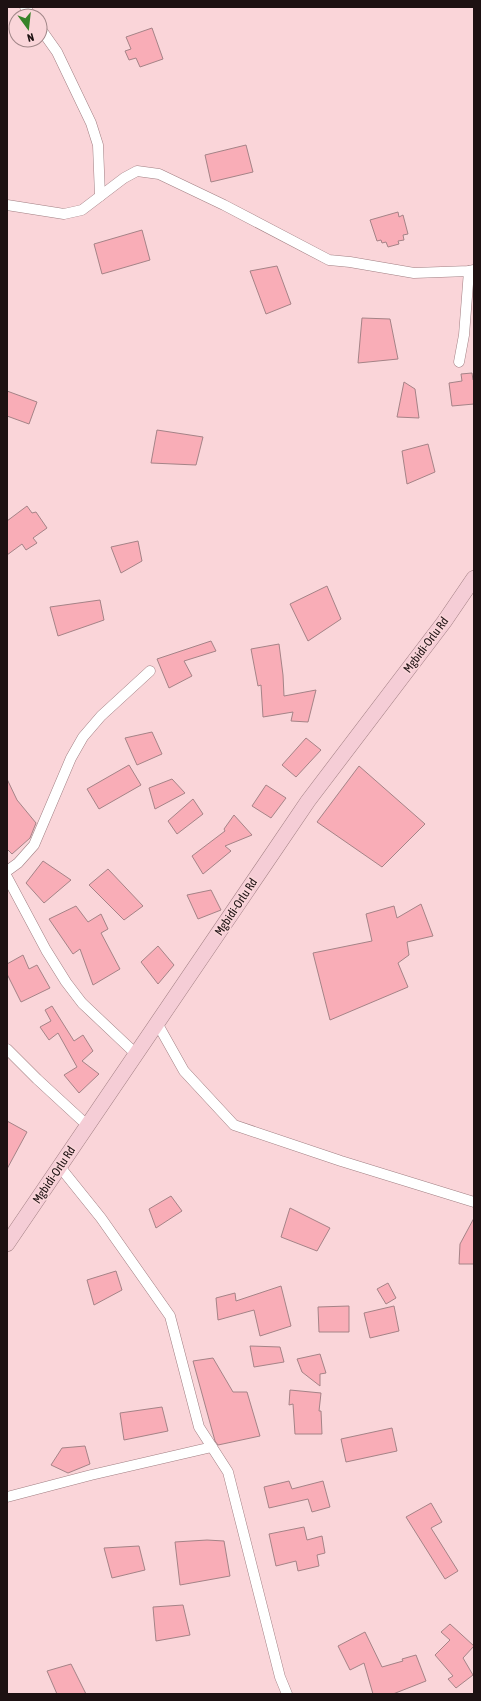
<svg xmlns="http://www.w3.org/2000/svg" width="481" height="1701" font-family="'Asap Condensed',sans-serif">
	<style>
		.building { fill: #f9adb7; stroke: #a58387 }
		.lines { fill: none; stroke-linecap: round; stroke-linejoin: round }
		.minor-casing { stroke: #a17f83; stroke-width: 11 }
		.secondary-casing { stroke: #a17f83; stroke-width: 16 }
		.minor { stroke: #fff; stroke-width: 10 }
		.secondary { stroke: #f5cdd6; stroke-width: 15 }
		.labels { text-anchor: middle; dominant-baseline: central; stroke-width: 3.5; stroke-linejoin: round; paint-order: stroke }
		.street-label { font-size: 12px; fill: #1d1112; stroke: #fad5d9 }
	</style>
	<rect width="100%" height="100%" fill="#fad5d9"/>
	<g class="building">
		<path d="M152 28 163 59 140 67 136 58 129 60 125 51 131 49 126 37Z"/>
		<path d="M246 145 253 172 211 182 205 155Z"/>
		<path d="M398 212 399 217 403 215 408 234 403 235 404 240 398 241 399 244 388 247 386 242 382 243 381 240 377 241 370 220Z"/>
		<path d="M142 230 150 260 102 274 94 244Z"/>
		<path d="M277 266 291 304 266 314 250 271Z"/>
		<path d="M362 318 390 319 398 359 358 363Z"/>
		<path d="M472 373 473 380H474V404L452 406 449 383 462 381 461 374Z"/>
		<path d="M404 382 415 389 419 418 397 417Z"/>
		<path d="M7 391 37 402 29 424 7 416Z"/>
		<path d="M157 430 203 437 196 465 151 463Z"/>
		<path d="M428 444 435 472 407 484 402 451Z"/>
		<path d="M27 506 32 513 36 512 47 528 33 538 37 543 26 550 22 544 7 555V521Z"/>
		<path d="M138 541 142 561 121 573 111 547Z"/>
		<path d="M327 586 341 619 308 641 290 604Z"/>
		<path d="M100 600 104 620 58 636 50 607Z"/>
		<path d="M211 641 216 651 184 661 192 676 169 688 157 659Z"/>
		<path d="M279 644 283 675 284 696 316 690 308 722 291 721 293 712 263 717 261 685 258 686 251 649Z"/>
		<path d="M152 732 162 754 137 765 125 738Z"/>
		<path d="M306 738 321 750 296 777 282 765Z"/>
		<path d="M129 765 141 785 99 809 87 789Z"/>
		<path d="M359 766 425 824 382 867 317 822Z"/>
		<path d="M7 779 17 800 36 823 30 838 12 854 7 849Z"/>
		<path d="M172 779 185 793 155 809 149 788Z"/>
		<path d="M266 785 286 798 271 818 252 806Z"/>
		<path d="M193 799 203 814 177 834 168 821Z"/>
		<path d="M234 815 252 835 225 846 231 851 203 874 192 856 225 831 224 829Z"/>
		<path d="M43 861 71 880 44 903 26 883Z"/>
		<path d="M108 869 143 906 124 920 89 885Z"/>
		<path d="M211 890 221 910 198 919 187 895Z"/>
		<path d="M421 904 433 936 407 942 409 955 398 963 408 987 330 1020 313 953 372 941 366 914 394 906 397 918Z"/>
		<path d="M76 906 88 922 101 914 108 929 101 933 120 969 93 985 80 949 73 954 49 919Z"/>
		<path d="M158 946 174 965 158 984 141 962Z"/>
		<path d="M23 955 29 969 37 965 50 988 21 1002 7 974V964Z"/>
		<path d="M52 1006 74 1041 83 1035 93 1051 82 1061 99 1074 79 1093 64 1075 77 1067 58 1033 49 1040 40 1027 51 1021 45 1010Z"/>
		<path d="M7 1121 27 1132 7 1169Z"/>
		<path d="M171 1196 182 1211 156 1228 149 1209Z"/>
		<path d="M290 1208 330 1228 317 1251 281 1237Z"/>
		<path d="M474 1218V1264H459L460 1244Z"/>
		<path d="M116 1271 122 1290 94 1305 87 1280Z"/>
		<path d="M388 1283 396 1298 386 1304 377 1289Z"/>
		<path d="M281 1286 291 1326 260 1336 254 1310 218 1320 216 1298 235 1293 236 1301Z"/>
		<path d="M349 1306V1332H319L318 1307Z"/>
		<path d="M394 1306 399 1331 370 1338 364 1313Z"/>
		<path d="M250 1346 280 1347 284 1362 254 1367Z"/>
		<path d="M320 1354 326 1373 320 1374V1386L302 1372 297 1359Z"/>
		<path d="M213 1358 233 1392H247L260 1436 218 1445 215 1441 193 1361Z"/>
		<path d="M290 1390 321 1393 319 1411H321L322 1434H295L293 1404 289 1405Z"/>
		<path d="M162 1407 168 1431 124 1440 120 1413Z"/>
		<path d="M392 1428 397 1451 346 1462 341 1439Z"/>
		<path d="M85 1446 90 1464 68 1473 51 1465 62 1448Z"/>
		<path d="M289 1481 292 1489 323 1481 330 1507 312 1512 308 1499 269 1508 264 1487Z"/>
		<path d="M431 1503 442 1522 431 1528 458 1571 445 1579 406 1517Z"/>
		<path d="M304 1527 307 1540 322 1536 325 1553 317 1555 319 1566 298 1571 296 1561 276 1566 269 1534Z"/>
		<path d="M207 1540 224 1541 230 1576 180 1585 175 1542Z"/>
		<path d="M139 1546 145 1570 112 1578 104 1548Z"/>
		<path d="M183 1605 190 1635 156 1641 153 1607Z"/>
		<path d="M450 1624 474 1646 463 1658 473 1675 456 1688 448 1679 453 1676 435 1655 450 1640 441 1632Z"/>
		<path d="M365 1632 382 1667 403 1661 402 1659 416 1655 426 1681 393 1694H373L364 1663 350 1670 338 1646Z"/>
		<path d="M71 1664 86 1694H57L47 1671Z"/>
	</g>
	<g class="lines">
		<defs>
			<g id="minor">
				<path d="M25 7 31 16"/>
				<path d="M40 28 57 52 91 123 98 145 100 196"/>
				<path d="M7 205 64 214 82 210 124 178 137 171 159 174 224 205 329 260 350 262 414 273 469 271 474 270"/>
				<path d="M459 362 464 335 469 271"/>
				<path d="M7 871 18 863 34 845 71 758 83 737 101 716 150 671"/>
				<path d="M7 877 46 950 66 982 82 1003 136 1054"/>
				<path d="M157 1023 184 1071 234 1125 341 1161 474 1202"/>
				<path d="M7 1049 37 1079 88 1126"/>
				<path d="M60 1167 101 1218 170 1316 199 1427 228 1472 280 1677 287 1694"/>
				<path d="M7 1497 91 1475 212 1447"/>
			</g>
			<path id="secondary" d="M7 1244 308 801 444 622 474 578"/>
		</defs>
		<use href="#minor" class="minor-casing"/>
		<use href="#secondary" class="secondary-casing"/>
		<use href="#minor" class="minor"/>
		<use href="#secondary" class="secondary"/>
	</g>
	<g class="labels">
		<g class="street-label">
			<text transform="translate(426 645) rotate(-53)">Mgbidi-Orlu Rd</text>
			<text transform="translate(236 907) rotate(-56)">Mgbidi-Orlu Rd</text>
			<text transform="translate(54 1175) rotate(-56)">Mgbidi-Orlu Rd</text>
		</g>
	</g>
	<rect width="481" height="1701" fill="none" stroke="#1d1112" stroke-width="16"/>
	<g transform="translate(28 28) rotate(165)"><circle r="19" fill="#fad5d9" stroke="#a28789"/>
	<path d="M0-3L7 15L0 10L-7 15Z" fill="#388229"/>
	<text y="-6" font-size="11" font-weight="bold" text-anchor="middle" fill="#1d1112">N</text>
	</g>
</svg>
